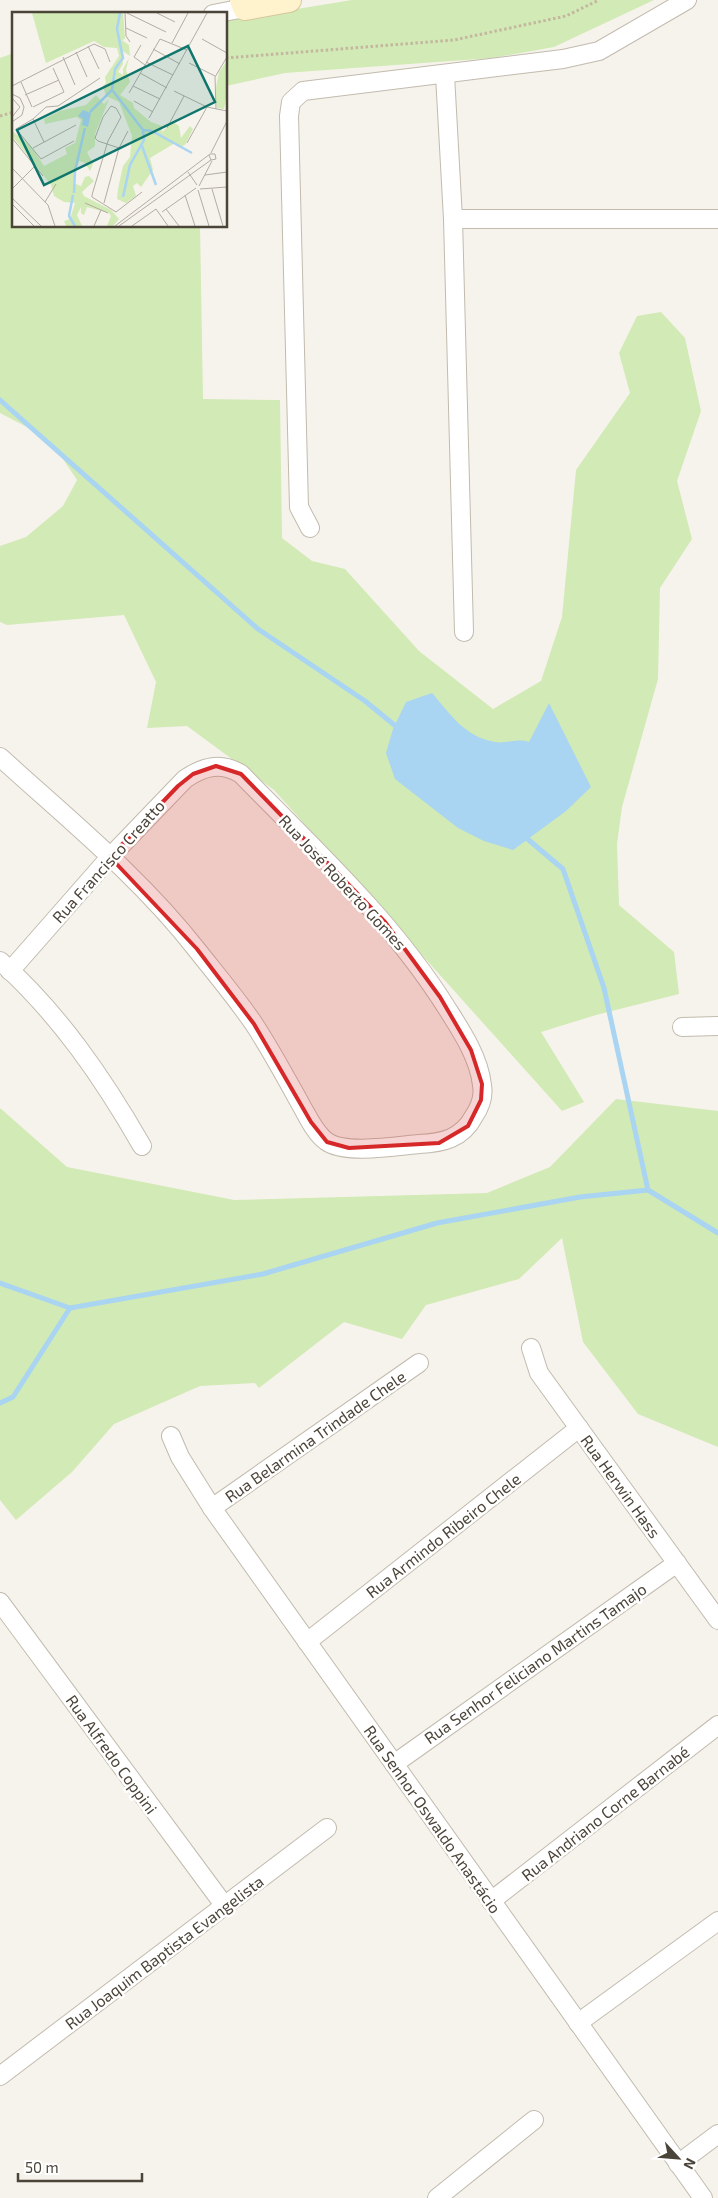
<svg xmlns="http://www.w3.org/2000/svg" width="718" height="2198" font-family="'Exo 2',sans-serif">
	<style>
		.green { fill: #d2eab5 }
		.water { fill: #a9d4f2 }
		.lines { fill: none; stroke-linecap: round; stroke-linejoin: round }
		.stream { stroke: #a9d4f2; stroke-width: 5 }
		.street-casing { stroke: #c2bbae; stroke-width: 20 }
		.secondary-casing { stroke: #d6c79b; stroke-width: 26 }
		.path { stroke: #c4b79f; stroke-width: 3; stroke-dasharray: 2.5 2.5; stroke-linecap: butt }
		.street { stroke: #fff; stroke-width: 18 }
		.secondary { stroke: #fff3cd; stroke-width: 24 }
		.marked { fill: #d62828; fill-opacity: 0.2; stroke: #d62828; stroke-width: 4; stroke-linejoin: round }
		.labels { text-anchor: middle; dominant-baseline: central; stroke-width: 5; stroke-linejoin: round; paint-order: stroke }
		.street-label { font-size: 16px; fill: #4b4439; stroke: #fff }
		.inset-river { fill: none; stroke: #a9d4f2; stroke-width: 2.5 }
		.inset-road { fill: none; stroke: #b2ada4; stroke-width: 1 }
		.view { fill: #0f766e; fill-opacity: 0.15; stroke: #0f766e; stroke-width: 2.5 }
		.inset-edge { fill: none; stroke: #4b4439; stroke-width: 2.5 }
	</style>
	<rect width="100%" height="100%" fill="#f6f3ec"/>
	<g class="green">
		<path d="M352 0H654L554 47 492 58 285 73 226 86V15L248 17Z"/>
		<path d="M14 53V226H200L203 399 280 400 282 538 312 561 345 569 419 651 493 709 541 681 562 617 576 470 630 393 619 353 637 316 661 312 685 338 701 411 677 481 692 539 660 588 658 679 622 807 617 844 619 905 674 952 679 994 596 1015 541 1032 584 1102 562 1111 274 790 187 726 147 728 156 682 124 615 7 625 0 622V546L26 537 63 506 77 480 61 456 44 436 0 413V58Z"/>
		<path d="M616 1099 718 1111V1447L638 1414 583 1342 562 1238 519 1279 426 1305 402 1339 344 1322 259 1388 255 1383 200 1386 114 1424 72 1472 16 1520 0 1500V1108L67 1167 234 1200 487 1193 550 1167Z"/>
	</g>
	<path class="water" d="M432 693C451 715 465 737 495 742 506 744 518 738 529 742L549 703 591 787 566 811 513 850 484 841 458 828 395 779 386 753 393 729 406 702Z"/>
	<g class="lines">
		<g class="stream">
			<path d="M0 400 258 629 365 701 398 728"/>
			<path d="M524 836 563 869 604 988 648 1190 718 1233"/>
			<path d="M0 1283 70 1308 263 1274 437 1223 580 1197 648 1190"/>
			<path d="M0 1403 13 1397 70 1308"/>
		</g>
		<defs>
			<g id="street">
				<path d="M213 14 245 8"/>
				<path d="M445 75 453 219 464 632"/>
				<path d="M453 219H718"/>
				<path d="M310 528 299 507 289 116 291 102 303 91 563 59 599 51 687 0"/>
				<path d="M0 757C68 819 140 877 197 950 216 974 237 999 254 1024 271 1050 286 1078 301 1105 308 1117 315 1133 326 1141 344 1155 397 1146 419 1144 442 1143 462 1139 474 1116 480 1107 484 1096 482 1085 479 1058 462 1032 448 1010 392 920 314 849 241 774 221 762 204 766 185 779L110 857 10 971"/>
				<path d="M0 961C59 1014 103 1078 142 1146"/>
				<path d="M682 1027 718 1026"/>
				<path d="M531 1348 539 1373 718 1620"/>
				<path d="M171 1436 180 1457 212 1508 703 2198"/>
				<path d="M212 1508 419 1363"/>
				<path d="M0 1602 224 1905"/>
				<path d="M307 1642 579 1428"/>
				<path d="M394 1764 677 1563"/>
				<path d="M491 1901 718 1725"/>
				<path d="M578 2023 718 1921"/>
				<path d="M0 2076 327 1828"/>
				<path d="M678 2164 718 2134"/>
				<path d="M437 2198 534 2120"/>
			</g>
			<path id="secondary" d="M242 0 245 8 289 0"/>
		</defs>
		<use href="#street" class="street-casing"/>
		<use href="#secondary" class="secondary-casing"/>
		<g class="path">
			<path d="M226 58 454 40 566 16 599 0"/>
			<path d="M0 116 14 112"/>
		</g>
		<use href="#street" class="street"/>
		<use href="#secondary" class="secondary"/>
	</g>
	<path class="marked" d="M216 766 241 774 385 922 440 997 471 1050 482 1084 481 1100 468 1126 439 1143 349 1148 327 1142 311 1122 254 1024 197 949 110 857 178 786 193 774Z"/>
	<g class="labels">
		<g class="street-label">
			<text transform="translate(108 861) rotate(-48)">Rua Francisco Creatto</text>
			<text transform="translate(343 882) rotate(47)">Rua José Roberto Gomes</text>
			<text transform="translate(315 1436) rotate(-35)">Rua Belarmina Trindade Chele</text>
			<text transform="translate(621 1486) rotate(54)">Rua Herwin Hass</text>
			<text transform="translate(443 1535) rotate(-38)">Rua Armindo Ribeiro Chele</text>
			<text transform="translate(535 1663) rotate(-35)">Rua Senhor Feliciano Martins Tamajo</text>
			<text transform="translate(112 1754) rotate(54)">Rua Alfredo Coppini</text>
			<text transform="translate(605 1813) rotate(-38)">Rua Andriano Corne Barnabé</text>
			<text transform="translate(433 1819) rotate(55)">Rua Senhor Oswaldo Anastácio</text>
			<text transform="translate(164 1952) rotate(-37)">Rua Joaquim Baptista Evangelista</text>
		</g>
	</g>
	<g transform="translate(12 12)">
		<rect width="215" height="215" fill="#f6f3ec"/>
		<path d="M20 1H111L113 27 110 28 117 33 118 44 109 38 111 52 106 60 111 63V57L117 46 114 58 118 70 108 83 121 91 122 96 139 110 150 114V120L161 110 167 114 169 126 178 114 181 117 173 133 167 135 163 131 138 146 141 158 129 175 125 171 121 174 124 184 114 191 105 187 106 177 111 154 118 145 120 124 107 90 94 84 91 74 94 71 93 65 107 44 105 36 92 35 82 29 34 51ZM215 49V81L212 97 205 96 203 81 207 60ZM84 83 92 92 97 87 83 122V134L75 140 81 152 78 159 73 151 67 149 61 171 69 174 73 165 77 164 82 169 70 180 72 184 99 198 107 207 101 214H95L99 204 97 201 75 195 72 203 69 201V195L65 203 70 214H54L52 209 58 207 63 191 52 190 42 184 39 173 0 124V119L18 133 32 154 55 142 53 136 63 131 69 108 65 105 33 112 32 107 48 99 74 93Z" fill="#d2eab5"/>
		<path d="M71 98 79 101 76 115 70 113 71 107 66 104Z" fill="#a9d4f2"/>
		<path class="inset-river" d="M101 79 131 118 132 128 118 153 111 185M78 100 100 78 103 57 111 46 105 17 108 1M131 118 140 119 180 141M130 134 144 173M62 181 63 159 73 116M61 183 57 204 63 214"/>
		<path class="inset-road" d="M113 1 114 24 118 30M115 1 154 20M145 1 163 10M114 16 135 26M190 27 215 41M160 31 176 1M129 33 122 45 133 53M76 34 87 57M141 37 168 52M64 40 75 65M51 45 63 73M134 50 161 63M177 51 203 64M128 61 155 76M9 70 20 95M0 74 82 32 93 37 98 50M121 74 148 87M162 79 195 95 215 99M117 81 148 27 175 38M0 82 8 86 12 95 10 103 0 110M13 83 47 68M0 86 8 95 0 105M122 89 141 100M21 95 52 80 41 56M204 97 203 65 215 45M137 106 195 1M21 107 34 95 46 94 88 66M155 116 172 84M0 126 31 164M32 130 21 107 4 117 29 147 62 129M175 131 195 95M21 136 64 113M107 136 86 129 83 126 91 105 99 94 104 96 109 105 96 129 95 132 80 183V185L104 200 130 180M199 141 215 109M0 156 36 193 43 214M176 160 185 173M193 163 215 160M187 174 200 149M0 177 23 154M188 177 215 175M200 177 211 214M186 178 197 214M173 183 183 214M0 186 29 214M33 190 44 172M73 191 96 201M92 191 107 136 116 119M0 192 22 214M154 197 167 214M150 200 184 176M82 214 89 198M103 214 198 142H203L204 147 199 148 197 143M107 214 199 148M120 214 144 197 156 214"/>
		<path class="view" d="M176 34 203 90 32 173 5 118Z"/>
		<rect width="215" height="215" class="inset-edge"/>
	</g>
	<g transform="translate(678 2158) rotate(116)" stroke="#ffffff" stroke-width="4" paint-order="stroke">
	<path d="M0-4L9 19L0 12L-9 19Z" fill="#4b4439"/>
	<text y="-8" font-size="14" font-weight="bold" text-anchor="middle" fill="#4b4439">N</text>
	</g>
	<path d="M18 2173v8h124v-8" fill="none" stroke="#4b4439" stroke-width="2.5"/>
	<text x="25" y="2173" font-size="15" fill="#4b4439" stroke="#ffffff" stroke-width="4" paint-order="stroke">50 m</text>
</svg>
